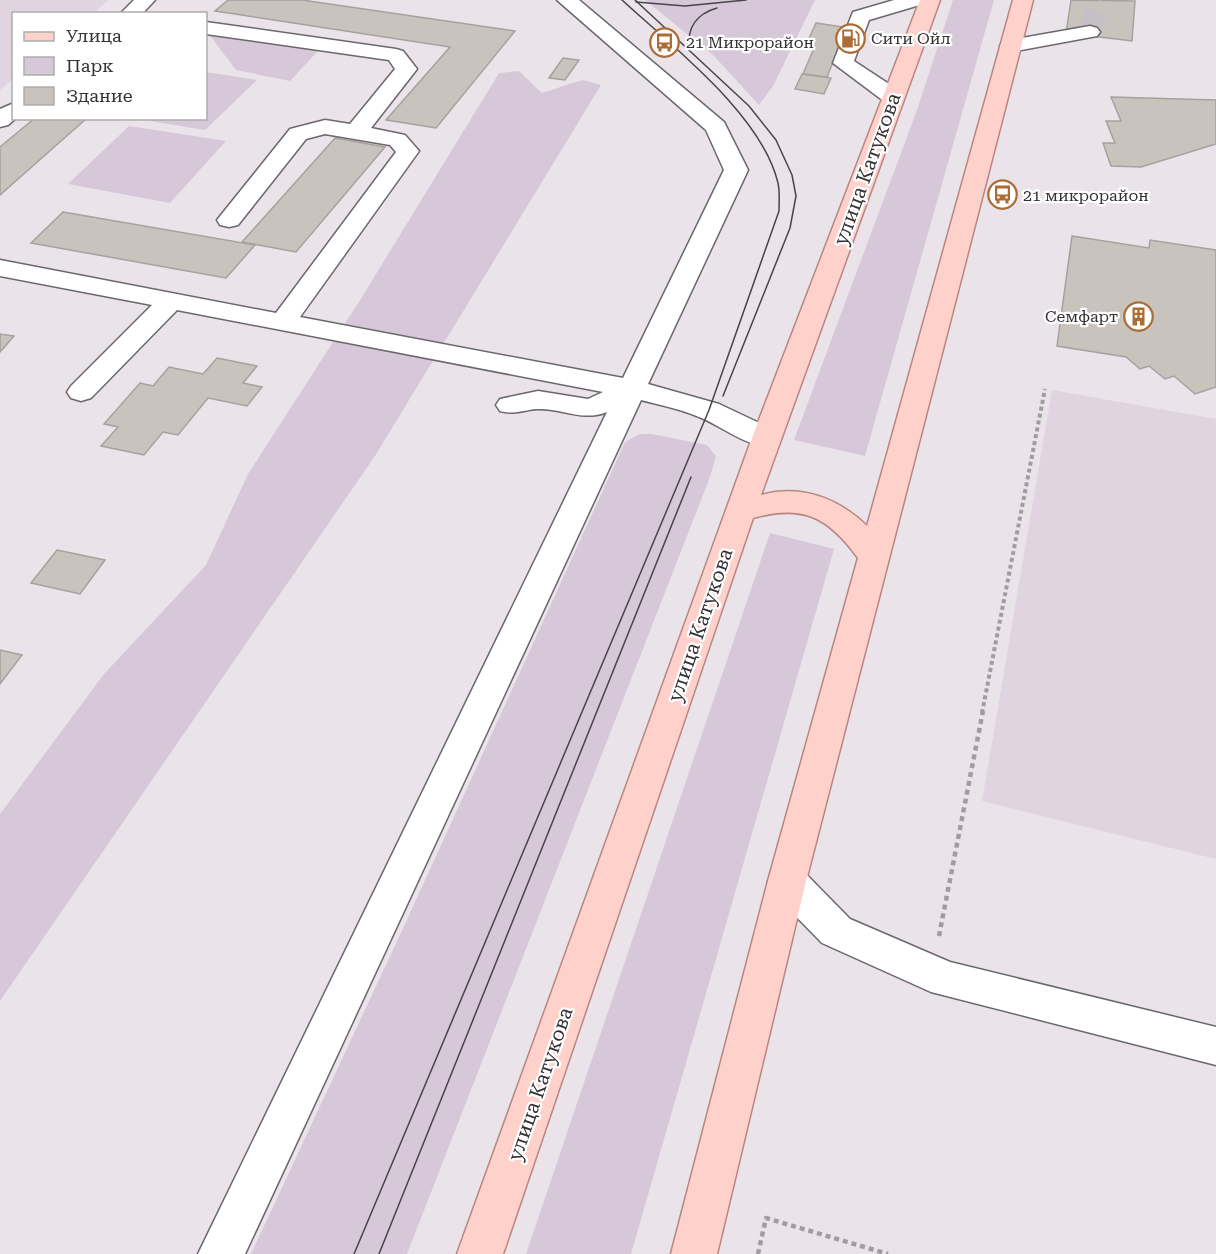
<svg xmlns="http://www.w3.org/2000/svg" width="1216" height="1254" font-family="'Roboto Serif',serif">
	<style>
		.built { fill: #dfd4e0 }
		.green { fill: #d7c8d9 }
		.building { fill: #c9c3be; stroke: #a7a19d; stroke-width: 1.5 }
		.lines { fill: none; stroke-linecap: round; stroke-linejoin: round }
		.minor-tunnel { stroke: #c5c0c5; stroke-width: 22; stroke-dasharray: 22 11; stroke-linecap: butt }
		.minor-casing { stroke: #6b676c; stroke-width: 3 }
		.major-casing { stroke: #b88680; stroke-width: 3 }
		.path-far1 { stroke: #a09ca0; stroke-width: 4; stroke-dasharray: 4 3; stroke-linecap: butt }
		.path { stroke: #a09ca0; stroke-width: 4.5; stroke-dasharray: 5 4; stroke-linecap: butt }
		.minor { fill: #fff; fill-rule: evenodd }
		.major { fill: #ffd1cb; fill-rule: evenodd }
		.tram { stroke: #474547; stroke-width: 1.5 }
		.labels { text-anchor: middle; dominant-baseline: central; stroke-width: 4.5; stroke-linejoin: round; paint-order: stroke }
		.far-poi-label { font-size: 16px; fill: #333133; stroke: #fff; text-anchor: start }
		.street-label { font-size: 20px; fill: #333133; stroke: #fff }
	</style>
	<rect width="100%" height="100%" fill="#eae4ea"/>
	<g class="built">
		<path d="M0 0H109L93 13 14 14 13 79 0 90Z"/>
		<path d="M1052 390 1216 419V859L982 801Z"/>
	</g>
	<g class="green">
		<path d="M645 0H815L773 86 759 105 714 56Z"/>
		<path d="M953 0H994L865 456 794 440 917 110Z"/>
		<path d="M208 33 318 51 290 81 236 70Z"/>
		<path d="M519 71 542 93 582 80 601 85 375 456 0 1001V814L104 674 206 565 248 474 362 297 499 73Z"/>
		<path d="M206 72 257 80 205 130 150 121 153 119 206 118Z"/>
		<path d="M129 126 226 141 170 203 68 184Z"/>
		<path d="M640 434H652L707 445 716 456 710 477 407 1254H251L405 924 625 442Z"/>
		<path d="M770 533 834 549 631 1254H526Z"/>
	</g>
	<g class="building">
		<path d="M228 0H302L515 31 436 128 386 120 450 47 215 11Z"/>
		<path d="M1071 0 1135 1 1132 41 1066 33Z"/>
		<path d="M816 23 857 29 848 52 838 50 827 77 803 74 815 46 806 45Z"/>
		<path d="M563 58 579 60 565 80 549 78Z"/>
		<path d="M802 74 831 78 824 94 795 89Z"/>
		<path d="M1111 97 1216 100V144L1141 167 1111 166 1103 143H1115L1106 121H1121Z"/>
		<path d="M35 118H87L0 195V147Z"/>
		<path d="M335 138 385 147 296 252 242 242Z"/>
		<path d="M63 212 255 245 226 278 31 243Z"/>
		<path d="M1072 236 1149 248 1150 240 1216 250V387L1195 394 1174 376 1165 379 1149 366 1140 369 1126 357 1057 346Z"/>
		<path d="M0 334 14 336 0 352Z"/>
		<path d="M217 358 257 366 243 383 262 387 247 406 208 398 178 435 163 432 144 455 101 446 118 427 104 424 140 383 153 386 169 367 203 374Z"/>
		<path d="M57 550 105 560 80 594 31 583Z"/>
		<path d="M0 650 22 655 0 684Z"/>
	</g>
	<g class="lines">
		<path class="minor-tunnel" d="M1090 32 1100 0"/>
		<defs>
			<g id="minor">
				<path d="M134 0H155L142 14H120Z"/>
				<path d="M557 0H579L724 122 748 170 648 384 719 404 776 431 780 438 776 445C750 451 723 426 699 417 681 409 660 405 641 400L245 1254H198L607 412C583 422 561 408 537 409 524 410 514 415 500 411L496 405 500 399 538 391 588 399 603 392 177 310 91 398 81 401 71 398 67 392 71 386 152 305 0 276V260L276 313 396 152 390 145 325 134 306 139 238 225 229 227 220 225 217 220 290 129 325 120 350 124 395 69 389 60 206 34V22L396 49 403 51 417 69 371 128 405 135 419 151 300 317 623 378 724 170 706 130Z"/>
				<path d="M894 0H926L923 4 869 20 854 61 901 92 904 97 901 102 893 104 885 102 833 63 853 12Z"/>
				<path d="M1090 26 1097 28 1100 32 1097 36 1010 52 1003 50 1000 46 1003 42 1010 40Z"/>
				<path d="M14 103V118H16L8 125 0 127V109Z"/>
				<path d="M787 865 801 869 850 919 950 962 1216 1027V1065L931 992 822 943 773 893 768 881 773 869Z"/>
			</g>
			<path id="major" d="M920 0H940L761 495C801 484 838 498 867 526L1013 0H1033L806 881 717 1254H671L768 881 858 558C828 517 803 504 753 518L503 1254H457L752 438Z"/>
		</defs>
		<use href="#minor" class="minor-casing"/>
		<use href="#major" class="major-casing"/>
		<path class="path-far1" d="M982 713 1045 389"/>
		<g class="path">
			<path d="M939 936 983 711"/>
			<path d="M758 1254 766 1218 888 1254"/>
		</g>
		<use href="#minor" class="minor"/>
		<use href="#major" class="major"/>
		<g class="tram">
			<path d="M635 0 749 106 776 140 792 175 796 196 790 228 723 396"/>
			<path d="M636 2 685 6 746 0"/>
			<path d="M689 49C687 27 696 14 717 8"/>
			<path d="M354 1254 709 410 779 211C779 202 780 192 778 183 762 115 673 47 622 0"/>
			<path d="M379 1254 691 477"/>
		</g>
	</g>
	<defs>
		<symbol id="fuel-ring" viewBox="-11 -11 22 22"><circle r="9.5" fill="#fff" stroke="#ac6c34" stroke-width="1.5"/><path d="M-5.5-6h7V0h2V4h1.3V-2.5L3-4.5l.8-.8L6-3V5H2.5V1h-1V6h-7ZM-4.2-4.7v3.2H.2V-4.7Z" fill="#ac6c34"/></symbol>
		<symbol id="bus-ring" viewBox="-11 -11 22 22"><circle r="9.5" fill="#fff" stroke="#ac6c34" stroke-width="1.5"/><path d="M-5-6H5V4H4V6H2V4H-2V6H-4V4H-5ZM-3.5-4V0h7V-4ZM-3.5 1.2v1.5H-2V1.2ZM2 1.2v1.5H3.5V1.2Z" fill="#ac6c34"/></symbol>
		<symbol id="building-ring" viewBox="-11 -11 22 22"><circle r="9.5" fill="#fff" stroke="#ac6c34" stroke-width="1.5"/><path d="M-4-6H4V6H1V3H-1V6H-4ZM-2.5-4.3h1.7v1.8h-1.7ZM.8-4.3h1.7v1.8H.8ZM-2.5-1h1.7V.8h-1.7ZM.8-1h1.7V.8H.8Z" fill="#ac6c34"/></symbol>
	</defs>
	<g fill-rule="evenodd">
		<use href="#fuel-ring" x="834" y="22" width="33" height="33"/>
		<use href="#bus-ring" x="648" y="26" width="33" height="33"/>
		<use href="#bus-ring" x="986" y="178" width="33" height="33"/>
		<use href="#building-ring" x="1122" y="300" width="33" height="33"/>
	</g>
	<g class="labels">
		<g class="far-poi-label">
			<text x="871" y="38">Сити Ойл</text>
			<text x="686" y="42">21 Микрорайон</text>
			<text x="1023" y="195">21 микрорайон</text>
			<text x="1118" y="316" text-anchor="end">Семфарт</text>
		</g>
		<g class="street-label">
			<text transform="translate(867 169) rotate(-70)">улица Катукова</text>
			<text transform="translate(700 625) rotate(-71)">улица Катукова</text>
			<text transform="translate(540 1084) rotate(-71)">улица Катукова</text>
		</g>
	</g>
	<rect x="12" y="12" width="195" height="108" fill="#ffffff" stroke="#adadad" stroke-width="1.5"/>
	<rect x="24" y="32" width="30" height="9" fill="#ffd1cb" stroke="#adadad" stroke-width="1.5"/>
	<text x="66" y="42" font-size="18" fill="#333133">Улица</text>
	<rect x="24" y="57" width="30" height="18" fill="#d7c8d9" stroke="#adadad" stroke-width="1.5"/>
	<text x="66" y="72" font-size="18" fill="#333133">Парк</text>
	<rect x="24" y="87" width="30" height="18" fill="#c9c3be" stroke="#adadad" stroke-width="1.5"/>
	<text x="66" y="102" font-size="18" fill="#333133">Здание</text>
</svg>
